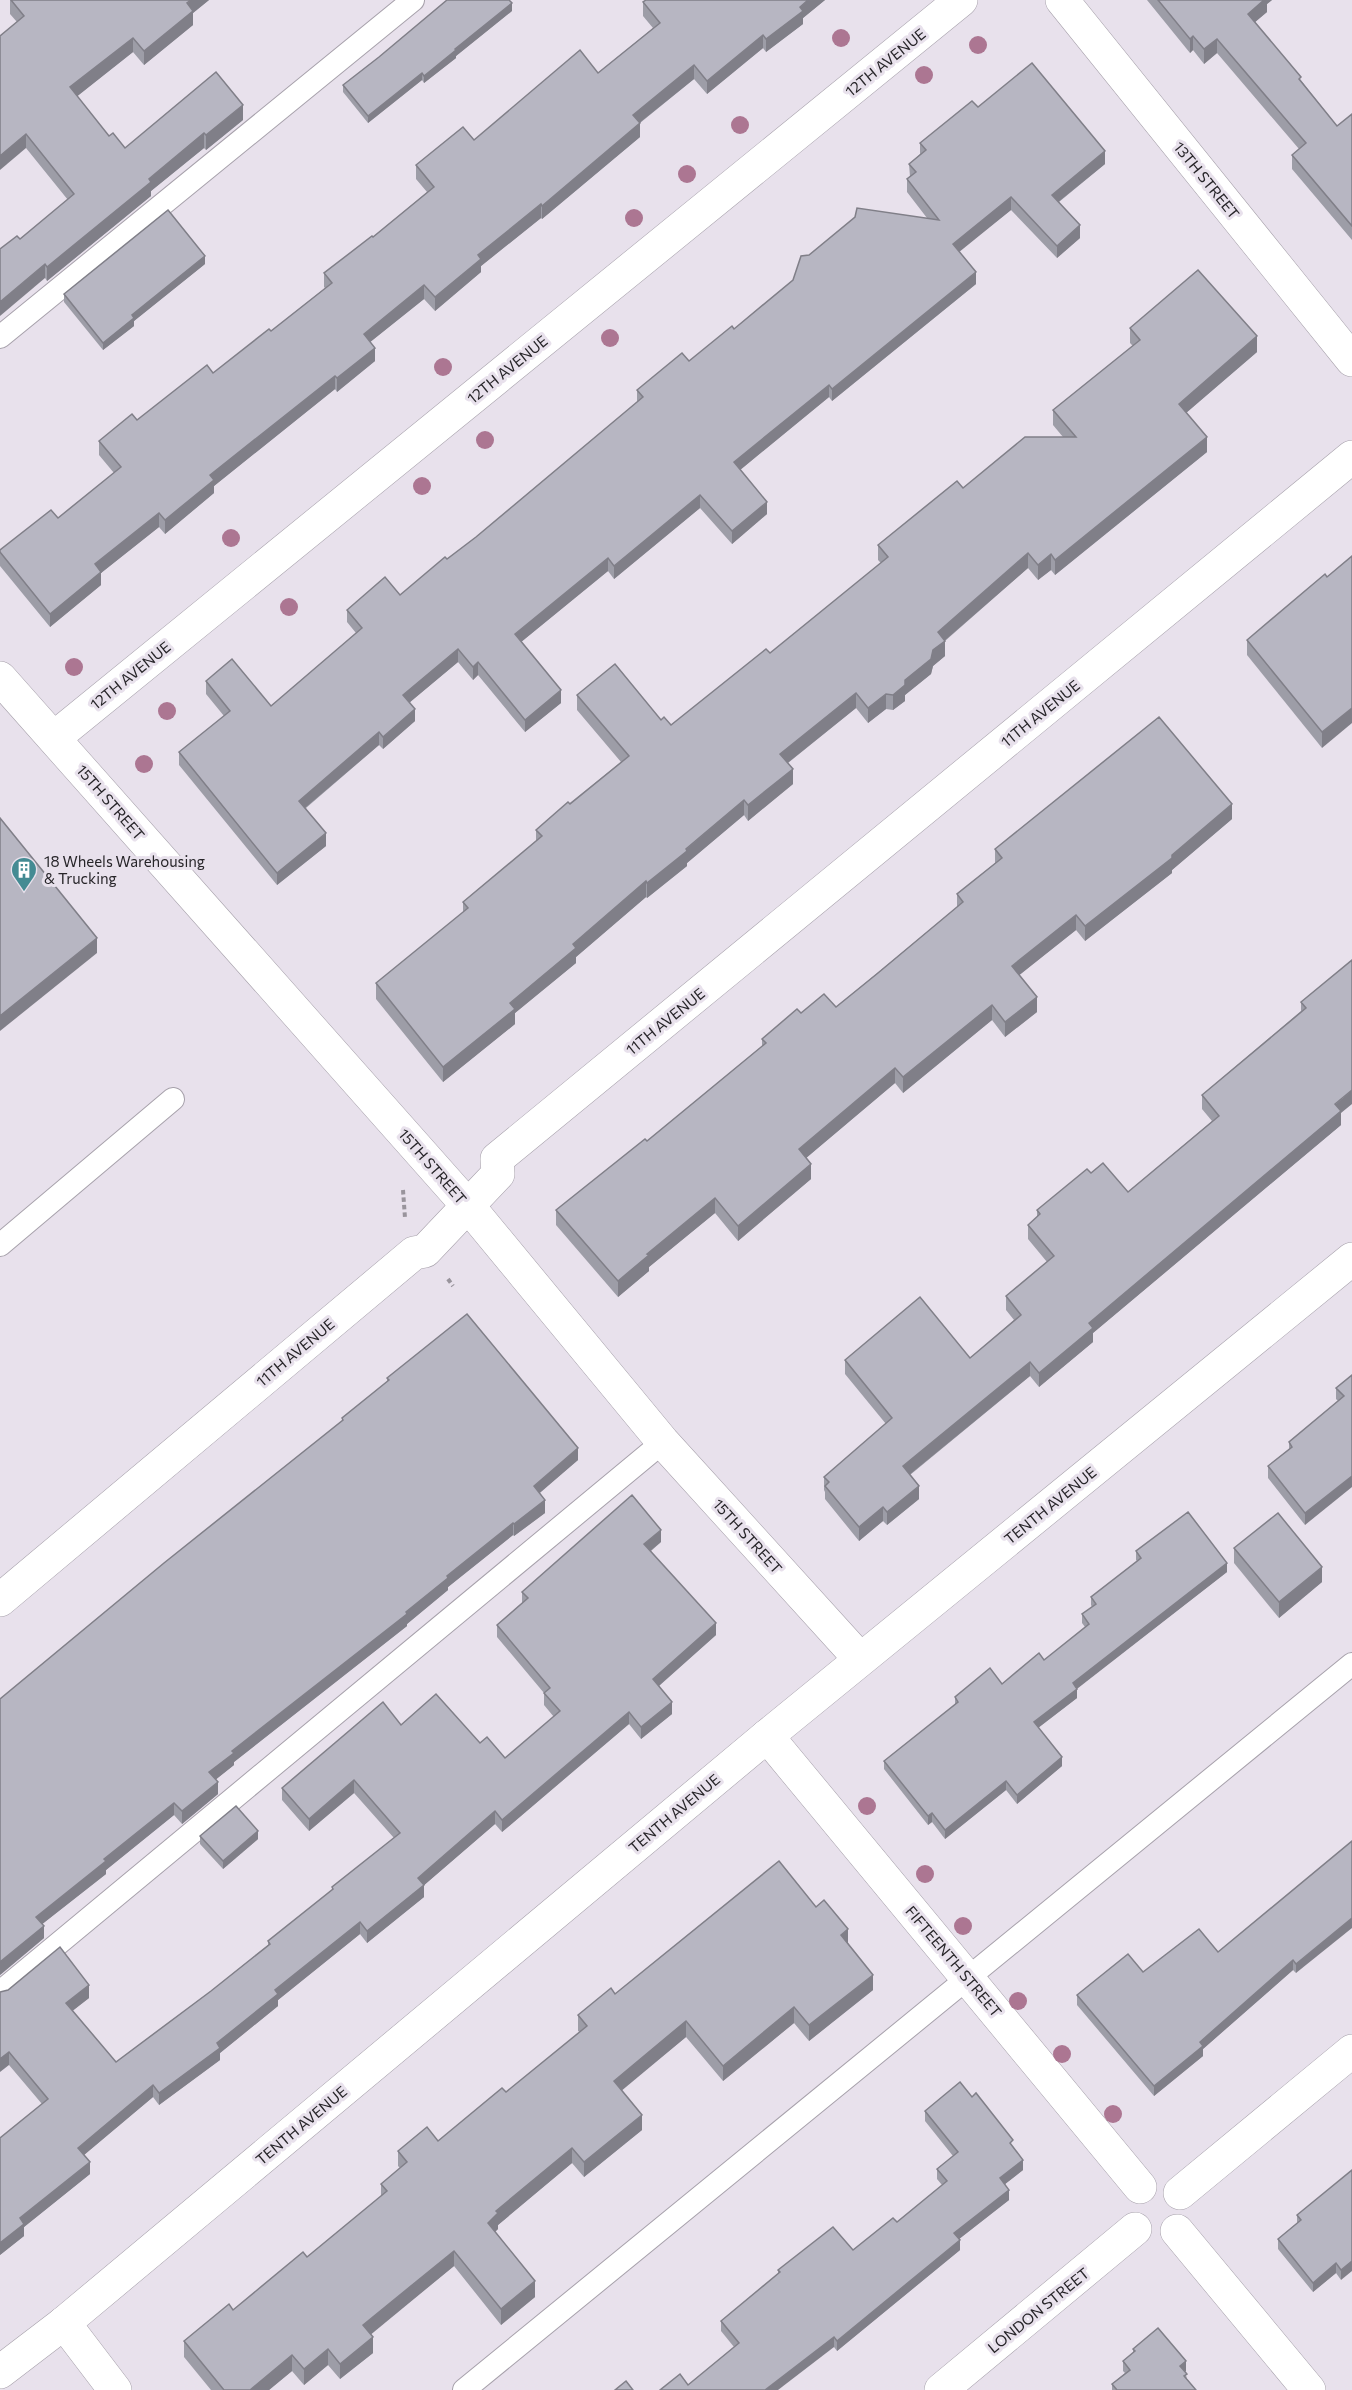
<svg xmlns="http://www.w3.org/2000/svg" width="1352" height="2390" font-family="Commissioner,sans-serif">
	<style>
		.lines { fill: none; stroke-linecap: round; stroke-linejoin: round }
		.lane-casing { stroke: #a7a1ab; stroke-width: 24 }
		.street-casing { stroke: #a7a1ab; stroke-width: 34 }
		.secondary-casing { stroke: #a7a1ab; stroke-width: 34 }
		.path { stroke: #99949c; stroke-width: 4; stroke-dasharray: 4.5 3; stroke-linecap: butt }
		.lane { stroke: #fff; stroke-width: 22 }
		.street { stroke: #fff; stroke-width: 33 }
		.secondary { stroke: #fff; stroke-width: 33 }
		.tree { fill: #ac7692 }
		.wall { fill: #9d9da7 }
		.shaded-wall { fill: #807f88 }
		.building { fill: #b7b6c2; stroke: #807f88; stroke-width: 1.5 }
		.labels { text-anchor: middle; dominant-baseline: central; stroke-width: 6; stroke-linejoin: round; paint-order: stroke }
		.street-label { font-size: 15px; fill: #272529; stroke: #e8e1ec }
		.poi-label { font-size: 15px; fill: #272529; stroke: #e8e1ec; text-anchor: start }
	</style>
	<rect width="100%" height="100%" fill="#e8e1ec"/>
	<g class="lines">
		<defs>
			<g id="lane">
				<path d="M0 337 413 0"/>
				<path d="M0 1245 173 1099"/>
				<path d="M0 1992 663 1442"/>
				<path d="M464 2390 1352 1664"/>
			</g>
			<g id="street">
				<path d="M1062 0 1352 360"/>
				<path d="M0 678 469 1207 663 1442 860 1659"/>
				<path d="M54 738 961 0"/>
				<path d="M0 1600 414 1253 425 1251 498 1174 497 1159 1352 457"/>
				<path d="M767 1736 1140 2187"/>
				<path d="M1180 2193 1352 2051"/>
				<path d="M1177 2231 1309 2390"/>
				<path d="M64 2323 115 2390"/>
				<path d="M941 2390 1135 2229"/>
			</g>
			<path id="secondary" d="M0 2372 64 2323 767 1736 1352 1259"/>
		</defs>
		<use href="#lane" class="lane-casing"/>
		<use href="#street" class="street-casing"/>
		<use href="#secondary" class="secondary-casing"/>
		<g class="path">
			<path d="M403 1190 405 1218"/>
			<path d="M448 1279 453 1286"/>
		</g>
		<use href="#lane" class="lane"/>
		<use href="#street" class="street"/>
		<use href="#secondary" class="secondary"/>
	</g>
	<g class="tree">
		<circle cx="841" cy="38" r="9"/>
		<circle cx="978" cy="45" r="9"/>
		<circle cx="924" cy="75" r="9"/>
		<circle cx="740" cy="125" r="9"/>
		<circle cx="687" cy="174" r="9"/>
		<circle cx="634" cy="218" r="9"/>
		<circle cx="610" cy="338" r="9"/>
		<circle cx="443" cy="367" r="9"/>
		<circle cx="485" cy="440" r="9"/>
		<circle cx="422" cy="486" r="9"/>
		<circle cx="231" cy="538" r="9"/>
		<circle cx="289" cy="607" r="9"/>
		<circle cx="74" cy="667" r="9"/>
		<circle cx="167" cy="711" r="9"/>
		<circle cx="144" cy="764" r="9"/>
		<circle cx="867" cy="1806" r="9"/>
		<circle cx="925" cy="1874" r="9"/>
		<circle cx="963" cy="1926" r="9"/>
		<circle cx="1018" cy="2001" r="9"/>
		<circle cx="1062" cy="2054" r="9"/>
		<circle cx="1113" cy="2114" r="9"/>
	</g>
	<g class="wall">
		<path d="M10 0H209L193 13V25L144 65 133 52 77 96 109 136 125 148 243 120 206 150 204 148 151 191V196L47 281 20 239 68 200 26 148 17 22 10 14Z"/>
		<path d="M646 0H825L803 18V24L766 52 763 48 707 94 694 79 640 123V137L542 219 541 218 481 266V272L435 311 424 299 370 342 375 361 337 392 335 389 214 486V493L165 534 159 527 101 573V585L50 627 0 566V550L58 518 114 473 99 455V441L137 420 213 373 271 331 325 288 324 287V273L373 237 427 192 416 179V165L474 140 598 73 653 28 643 16V2Z"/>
		<path d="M1147 0H1272L1267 4V12L1255 22 1337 126 1352 114V240L1292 169V155L1299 149 1217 53 1204 64 1193 50 1190 53Z"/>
		<path d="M512 11 456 56V58L424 83 422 80 368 123 343 92V85Z"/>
		<path d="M978 107 1105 164 1059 202 1080 238 1057 258 1011 210 959 251 976 284 832 401 829 397 740 470 767 514 732 544 700 508 614 579 608 571 521 642 561 703 525 732 478 675 473 680 458 662 410 702 415 721 383 749 379 745 306 808 326 846 277 885 179 765V752L224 716 206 694V681L271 706 356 633 347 622V610L400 595 476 537 637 403V390L689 361 734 329 793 280 809 255 927 218 907 192V179L910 177 909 164 920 154V143Z"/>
		<path d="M205 264 134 321V326L103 350 64 302V294Z"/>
		<path d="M1130 328 1257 352 1186 413 1207 452 1055 575 1051 570 1038 580 1028 568 945 641V656L933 666 931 674 905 695V701L893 710 886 709 868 723 856 708 788 763 793 784 748 821 744 815 687 863V866L647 898 646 897 576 957V963L515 1013V1024L443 1082 376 999V983L463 913V902L536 841V830L621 762 577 710V695L661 720 671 725 770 653 881 563 878 560V545L963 488 1063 437 1053 425V410L1133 346 1130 343Z"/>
		<path d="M1327 577 1322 748 1247 655V640Z"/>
		<path d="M1232 819 1172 870V873L1085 941 1076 930 1019 975 1037 1012 1005 1037 992 1020 903 1093 895 1083 806 1158 811 1179 738 1241 715 1213 649 1267V1271L618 1297 556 1225V1210L647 1141 762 1046V1039L801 1013 836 1007 957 907V894L995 863V849Z"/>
		<path d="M1352 960 1341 1113V1125L1093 1333V1342L1039 1387 1030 1376 910 1475 919 1499 887 1525 883 1521 859 1541 825 1499V1492L824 1490V1477L886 1424 845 1374V1360L970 1358 1014 1320 1006 1310V1296L1047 1262 1028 1239V1225L1037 1217V1210L1091 1173 1128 1192 1212 1121 1202 1109V1095L1301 1011V1002Z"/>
		<path d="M1352 1375 1305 1525 1268 1478V1466L1289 1449V1442L1338 1401 1336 1399V1388Z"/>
		<path d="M387 1378 578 1460 539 1493 545 1513 514 1536 513 1535 448 1587V1590L407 1624V1626L234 1762V1765L216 1779 218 1794 182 1824 174 1815 106 1870V1874L42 1924 44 1938 0 1975 342 1421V1418L387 1382Z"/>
		<path d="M661 1542 651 1551 716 1635 659 1686 672 1714 641 1739 629 1724 502 1832 495 1824 424 1885V1897L367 1943 360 1934 278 2000V2006L220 2053V2060L159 2105 153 2097 84 2155 90 2174 24 2227V2236L0 2255 42 2104 9 2065 0 1992 89 1998 72 2011 116 2062 211 1991 268 1945V1941L332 1890V1887L394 1838 354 1793 309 1831 282 1800V1788L401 1725 480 1743 505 1758 554 1717 544 1705V1693L497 1637V1625L522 1603V1592Z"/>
		<path d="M1234 1548 1322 1582 1279 1618 1234 1563Z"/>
		<path d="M1136 1551 1227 1572 1077 1688V1698L1038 1728 1062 1766 1017 1804 1006 1790 945 1839 932 1822 928 1825 884 1769V1761L955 1705V1697L1002 1684 1044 1660 1085 1627 1082 1623V1614L1092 1607 1091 1605V1597L1137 1561 1136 1560Z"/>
		<path d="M200 1836 258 1839 223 1869 200 1844Z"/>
		<path d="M1352 1841 1296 1973 1293 1970 1203 2049V2056L1154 2096 1077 2005V1995L1143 1972 1218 1952Z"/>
		<path d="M816 1907 848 1943 873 1990 809 2041 794 2023 723 2081 686 2037 621 2090 642 2130 584 2177 572 2163 498 2225V2229L495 2232 535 2297 501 2325 454 2266 370 2334 373 2353 340 2379 328 2365 304 2385 292 2371 269 2390H211L184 2357V2341L233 2310 307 2257 381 2196V2184L400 2168 398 2166V2151L438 2141 506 2092 580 2032 578 2031V2015L615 1994Z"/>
		<path d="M972 2097 1013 2147 1023 2170 1005 2184 1009 2200 959 2239 960 2250 837 2351 834 2347 688 2385 734 2347 721 2331V2321L778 2274V2270L853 2250 897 2222 942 2185 937 2179V2169L953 2156 925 2121V2111Z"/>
		<path d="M1352 2170 1341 2280 1336 2273 1313 2292 1278 2249V2239L1297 2223V2215Z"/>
		<path d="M1133 2349 1186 2371H1185L1187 2379 1196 2390H1112V2384L1125 2373 1123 2371V2361L1133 2353Z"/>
	</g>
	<g class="shaded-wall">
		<path d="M191 0H209L193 13V25L144 65V51Z"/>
		<path d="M808 0H825L803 18V24L766 52V39Z"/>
		<path d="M1263 0H1272L1267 4V12L1248 28V14Z"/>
		<path d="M512 3V11L456 56V58L424 83V76L455 49Z"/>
		<path d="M763 35V48L707 94V81Z"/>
		<path d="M1193 36V50L1190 53V39Z"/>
		<path d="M133 38V52L70 102V87Z"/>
		<path d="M1217 39V53L1204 64V49Z"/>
		<path d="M694 65V79L633 128V115Z"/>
		<path d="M422 73V80L368 123V116Z"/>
		<path d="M243 105V120L206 150V135Z"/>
		<path d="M640 123V137L542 219V206Z"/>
		<path d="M204 133V148L151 191V196L47 281V267L149 179Z"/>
		<path d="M26 134V148L0 170V156Z"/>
		<path d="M1105 151V164L1052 207V195Z"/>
		<path d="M1011 197V210L953 257V244Z"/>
		<path d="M541 204V218L481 266V272L435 311V297L478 255Z"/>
		<path d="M1080 225V238L1057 258V246Z"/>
		<path d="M205 256V264L134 321V326L103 350V343L132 315Z"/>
		<path d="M45 264V278L0 316V302Z"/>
		<path d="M976 272V284L832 401V389Z"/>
		<path d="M424 285V299L364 347V334Z"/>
		<path d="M1257 336V352L1179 419V404Z"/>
		<path d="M375 348V361L337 392V378Z"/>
		<path d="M335 376V389L214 486V493L165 534V520L210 475Z"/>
		<path d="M829 385V397L734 475V462Z"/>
		<path d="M1207 437V452L1055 575V560Z"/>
		<path d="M700 495V508L614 579V566Z"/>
		<path d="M767 502V514L732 544V531Z"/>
		<path d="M159 513V527L101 573V585L50 627V614L95 564Z"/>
		<path d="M1028 553V568L943 642 945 641V656L933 666 931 674 905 695V701L893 710V695L905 680 938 632Z"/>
		<path d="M1051 554V570L1038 580V565Z"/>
		<path d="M608 558V571L515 647V634Z"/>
		<path d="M458 649V662L403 708V695Z"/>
		<path d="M478 662V675L473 680V667Z"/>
		<path d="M561 690V703L525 732V720Z"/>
		<path d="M856 693V708L780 769V754Z"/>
		<path d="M886 694V709L868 723V708Z"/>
		<path d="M1352 708V723L1322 748V732Z"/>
		<path d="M415 709V721L383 749V737Z"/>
		<path d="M379 732V745L299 813V801Z"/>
		<path d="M793 769V784L748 821V805Z"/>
		<path d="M744 800V815L687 863V866L647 898V883Z"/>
		<path d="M1232 804V819L1172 870V873L1085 941V926Z"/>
		<path d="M326 833V846L277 885V873Z"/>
		<path d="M646 881V897L576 957V963L515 1013V1024L443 1082V1067L573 944Z"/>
		<path d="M1076 915V930L1012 981V966Z"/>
		<path d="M97 938V953L0 1031V1016Z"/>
		<path d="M1037 997V1012L1005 1037V1022Z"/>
		<path d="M992 1005V1020L903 1093V1077Z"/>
		<path d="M895 1068V1083L799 1164V1149Z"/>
		<path d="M1352 1090V1104L1341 1113V1125L1093 1333V1342L1039 1387V1373L1089 1323Z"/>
		<path d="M811 1164V1179L738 1241V1226Z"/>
		<path d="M715 1198V1213L649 1267V1271L618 1297V1281L647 1254Z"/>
		<path d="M1030 1362V1376L903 1480V1466Z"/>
		<path d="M578 1448V1460L534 1498V1486Z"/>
		<path d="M1352 1476V1487L1305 1525V1513Z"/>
		<path d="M919 1486V1499L887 1525V1512Z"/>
		<path d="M545 1500V1513L514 1536V1524Z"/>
		<path d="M883 1507V1521L859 1541V1527Z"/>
		<path d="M513 1523V1535L448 1587V1590L407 1624V1626L234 1762V1765L209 1785V1772L232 1751 406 1612 447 1576Z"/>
		<path d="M661 1530V1542L644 1556V1544Z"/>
		<path d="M1227 1563V1572L1073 1692V1683Z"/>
		<path d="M1322 1567V1582L1279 1618V1602Z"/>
		<path d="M716 1623V1635L653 1691V1679Z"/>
		<path d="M1077 1689V1698L1034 1731V1722Z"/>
		<path d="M672 1702V1714L641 1739V1727Z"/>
		<path d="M629 1712V1724L502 1832V1820Z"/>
		<path d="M1062 1757V1766L1017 1804V1795Z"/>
		<path d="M354 1780V1793L309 1831V1819Z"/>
		<path d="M1006 1781V1790L945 1839V1830Z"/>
		<path d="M218 1782V1794L182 1824V1811Z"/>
		<path d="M174 1803V1815L106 1870V1874L36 1929V1917L104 1859Z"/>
		<path d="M495 1811V1824L422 1887 424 1885V1897L367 1943V1931L418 1878Z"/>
		<path d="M932 1813V1822L928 1825V1816Z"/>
		<path d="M258 1831V1839L223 1869V1861Z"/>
		<path d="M1352 1918V1928L1296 1973V1964Z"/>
		<path d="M360 1922V1934L278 2000V2006L220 2053V2060L159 2105V2093L217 2043 275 1990Z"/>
		<path d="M44 1926V1938L0 1975V1962Z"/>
		<path d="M848 1929V1945L841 1935Z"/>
		<path d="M1293 1960V1970L1203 2049V2056L1154 2096V2086L1200 2042Z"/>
		<path d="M873 1975V1990L809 2041V2025Z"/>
		<path d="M89 1985V1998L66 2016V2003Z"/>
		<path d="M794 2007V2023L723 2081V2066Z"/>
		<path d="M686 2021V2037L614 2097V2081Z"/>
		<path d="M9 2052V2065L0 2072V2059Z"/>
		<path d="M153 2085V2097L78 2160V2148Z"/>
		<path d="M642 2115V2130L584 2177V2162Z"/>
		<path d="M572 2148V2163L498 2225V2229L488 2238V2223L496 2211Z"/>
		<path d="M1023 2160V2170L1000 2188V2178Z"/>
		<path d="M90 2162V2174L24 2227V2236L0 2255V2243L20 2218Z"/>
		<path d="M1009 2190V2200L954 2243V2233Z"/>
		<path d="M960 2240V2250L837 2351V2341Z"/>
		<path d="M454 2251V2266L363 2341V2325Z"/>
		<path d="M1352 2261V2271L1341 2280V2270Z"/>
		<path d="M1336 2263V2273L1313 2292V2283Z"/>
		<path d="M535 2281V2297L501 2325V2309Z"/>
		<path d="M373 2337V2353L340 2379V2364Z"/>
		<path d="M834 2337V2347L778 2390H765Z"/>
		<path d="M328 2349V2365L304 2385V2369Z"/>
		<path d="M292 2355V2371L269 2390H250Z"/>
		<path d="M1186 2361V2371L1180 2375V2366Z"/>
	</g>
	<g class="building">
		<path d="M11 0H191L187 3 193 11 144 51 133 38 70 87 109 136 113 133 125 148 216 72 243 105 206 135 204 133 149 179 151 182 47 267 45 264 0 302V249L17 236 20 239 74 194 26 134 0 156V36L24 16Z"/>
		<path d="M447 0H509L512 3 455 49 456 50 424 76 422 73 368 116 343 85 379 57Z"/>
		<path d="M646 0H808L800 7 803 11 766 39 763 35 707 81 694 65 633 115 640 123 542 206 541 204 478 255 481 259 435 297 424 285 364 334 375 348 337 378 335 376 210 475 214 480 165 520 159 513 95 564 101 572 50 614 0 552V550L51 510 58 518 121 467 99 441 132 414 137 420 207 365 213 373 269 329 271 331 332 283 324 273 372 236 373 237 434 187 416 165 463 127 474 140 580 50 598 73 660 23 643 2Z"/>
		<path d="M1158 0H1264L1248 14 1301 77 1299 79 1337 126 1352 114V226L1292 155 1306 143 1217 39 1204 49 1193 36 1190 39Z"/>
		<path d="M1032 63 1105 151 1052 195 1080 225 1057 246 1011 197 953 244 976 272 832 389 829 385 734 462 767 502 732 531 700 495 614 566 608 558 515 634 561 690 525 720 478 662 473 667 458 649 403 695 415 709 383 737 379 732 299 801 326 833 277 873 179 752 230 711 206 681 232 659 271 706 362 628 347 610 385 577 400 595 445 557 447 559 476 537 643 397 637 390 682 353 689 361 732 326 734 329 793 280 801 256 809 255 855 217 857 208 939 220 907 179 916 172 909 164 926 150 920 143 972 101 978 107Z"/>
		<path d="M168 210 205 256 132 315 134 318 103 343 64 294Z"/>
		<path d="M1198 270 1257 336 1179 404 1207 437 1055 560 1051 554 1038 565 1028 553 938 632 945 641 933 650 931 659 905 680V685L893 695 886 694 868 708 856 693 780 754 793 769 748 805 744 800 686 849 687 851 647 883 646 881 573 944 576 948 510 1003 515 1009 443 1067 376 983 468 908 463 902 542 836 536 830 568 802 570 804 629 756 577 695 615 664 661 720 664 717 671 725 766 649 770 653 888 557 878 545 957 481 963 488 1025 437H1076L1053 410 1140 340 1130 328Z"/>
		<path d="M1352 556V708L1322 732 1247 640 1325 574 1327 577Z"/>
		<path d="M1159 717 1232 804 1172 855V858L1085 926 1076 915 1012 966 1037 997 1005 1022 992 1005 903 1077 895 1068 799 1149 811 1164 738 1226 715 1198 647 1254 649 1255 618 1281 556 1210 645 1139 647 1141 766 1043 762 1039 797 1009 801 1013 824 994 836 1007 878 973 963 902 957 894 1002 858 995 849Z"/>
		<path d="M0 818 97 938 0 1016Z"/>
		<path d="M1352 960V1090L1335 1104 1341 1111 1089 1323 1093 1328 1039 1373 1030 1362 903 1466 919 1486 887 1512 883 1507 859 1527 825 1486 829 1482 824 1477 892 1418 845 1360 920 1297 970 1358 1021 1315 1006 1296 1054 1256 1028 1225 1040 1214 1037 1210 1087 1169 1091 1173 1103 1163 1128 1192 1219 1116 1202 1095 1306 1008 1301 1002Z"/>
		<path d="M467 1314 578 1448 534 1486 545 1500 514 1524 513 1523 447 1576 448 1578 406 1612 407 1614 232 1751 234 1753 209 1772 218 1782 182 1811 174 1803 104 1859 106 1861 36 1917 44 1926 0 1962V1699L164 1563 343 1420 342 1418 389 1380 387 1378Z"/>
		<path d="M1352 1375V1476L1305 1513 1268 1466 1292 1447 1289 1442 1344 1396 1336 1388Z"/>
		<path d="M632 1495 661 1530 644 1544 716 1623 653 1679 672 1702 641 1727 629 1712 502 1820 495 1811 418 1878 424 1885 367 1931 360 1922 275 1990 278 1994 217 2043 220 2048 159 2093 153 2085 78 2148 90 2162 20 2218 24 2224 0 2243V2138L48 2099 9 2052 0 2059V1992L8 1990 60 1947 89 1985 66 2003 116 2062 211 1991 270 1944 268 1941 333 1889 332 1887 400 1833 354 1780 309 1819 282 1788 383 1702 401 1725 436 1694 480 1743 487 1737 505 1758 560 1711 544 1693 550 1688 497 1625 528 1598 522 1592Z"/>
		<path d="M1188 1512 1227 1563 1073 1683 1077 1689 1034 1722 1062 1757 1017 1795 1006 1781 945 1830 932 1813 928 1816 884 1761 958 1702 955 1697 990 1668 1002 1684 1039 1653 1044 1660 1089 1624 1082 1614 1096 1604 1091 1597 1141 1558 1136 1551Z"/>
		<path d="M1278 1513 1322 1567 1279 1602 1234 1548Z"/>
		<path d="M236 1806 258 1831 223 1861 200 1836Z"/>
		<path d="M1352 1841V1918L1296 1964 1293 1960 1200 2042 1203 2046 1154 2086 1077 1995 1128 1954 1143 1972 1199 1929 1218 1952Z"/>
		<path d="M779 1861 816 1907 824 1900 848 1929 841 1935 873 1975 809 2025 794 2007 723 2066 686 2021 614 2081 642 2115 584 2162 572 2148 496 2211 498 2213 488 2223 535 2281 501 2309 454 2251 363 2325 373 2337 340 2364 328 2349 304 2369 292 2355 250 2390H224L184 2341 229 2304 233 2310 303 2252 307 2257 387 2191 381 2184 407 2162 398 2151 427 2127 438 2141 502 2088 506 2092 587 2026 578 2015 611 1988 615 1994Z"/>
		<path d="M960 2082 972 2097 976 2093 1013 2140 1010 2143 1023 2160 1000 2178 1009 2190 954 2233 960 2240 837 2341 834 2337 765 2390H660L680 2374 688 2385 739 2343 721 2321 780 2272 778 2270 833 2227 853 2250 893 2218 897 2222 947 2181 937 2169 958 2152 925 2111Z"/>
		<path d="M1352 2170V2261L1341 2270 1336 2263 1313 2283 1278 2239 1301 2220 1297 2215Z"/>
		<path d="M1158 2328 1186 2361 1180 2366 1187 2374 1184 2376 1196 2390H1117L1112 2384 1130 2370 1123 2361 1135 2351 1133 2349Z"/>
		<path d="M626 2381 633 2390H615Z"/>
	</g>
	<defs>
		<symbol id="building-pin" viewBox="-11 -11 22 30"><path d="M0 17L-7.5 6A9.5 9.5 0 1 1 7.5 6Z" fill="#448b93" stroke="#e8e1ec"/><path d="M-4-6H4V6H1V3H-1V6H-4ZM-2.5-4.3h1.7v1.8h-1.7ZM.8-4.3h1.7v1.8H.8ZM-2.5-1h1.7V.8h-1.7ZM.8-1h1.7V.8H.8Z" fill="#fff"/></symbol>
	</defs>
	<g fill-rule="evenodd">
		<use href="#building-pin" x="9" y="855" width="30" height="40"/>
	</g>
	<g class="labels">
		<g class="street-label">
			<text transform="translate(885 62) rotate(-39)">12TH AVENUE</text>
			<text transform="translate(1207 180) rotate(51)">13TH STREET</text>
			<text transform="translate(507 369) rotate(-39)">12TH AVENUE</text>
			<text transform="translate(130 675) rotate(-39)">12TH AVENUE</text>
			<text transform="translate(1040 713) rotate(-39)">11TH AVENUE</text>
			<text transform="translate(111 802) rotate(49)">15TH STREET</text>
			<text transform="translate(665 1021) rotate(-39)">11TH AVENUE</text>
			<text transform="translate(433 1166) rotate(49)">15TH STREET</text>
			<text transform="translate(295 1352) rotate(-40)">11TH AVENUE</text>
			<text transform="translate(1050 1505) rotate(-39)">TENTH AVENUE</text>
			<text transform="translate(748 1536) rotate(48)">15TH STREET</text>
			<text transform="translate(674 1813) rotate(-40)">TENTH AVENUE</text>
			<text transform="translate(954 1961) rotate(50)">FIFTEENTH STREET</text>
			<text transform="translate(301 2125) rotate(-40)">TENTH AVENUE</text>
			<text transform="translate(1038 2310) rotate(-39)">LONDON STREET</text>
		</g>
		<g class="poi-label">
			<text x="44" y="861">18 Wheels Warehousing<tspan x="44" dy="17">&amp; Trucking</tspan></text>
		</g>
	</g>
</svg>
